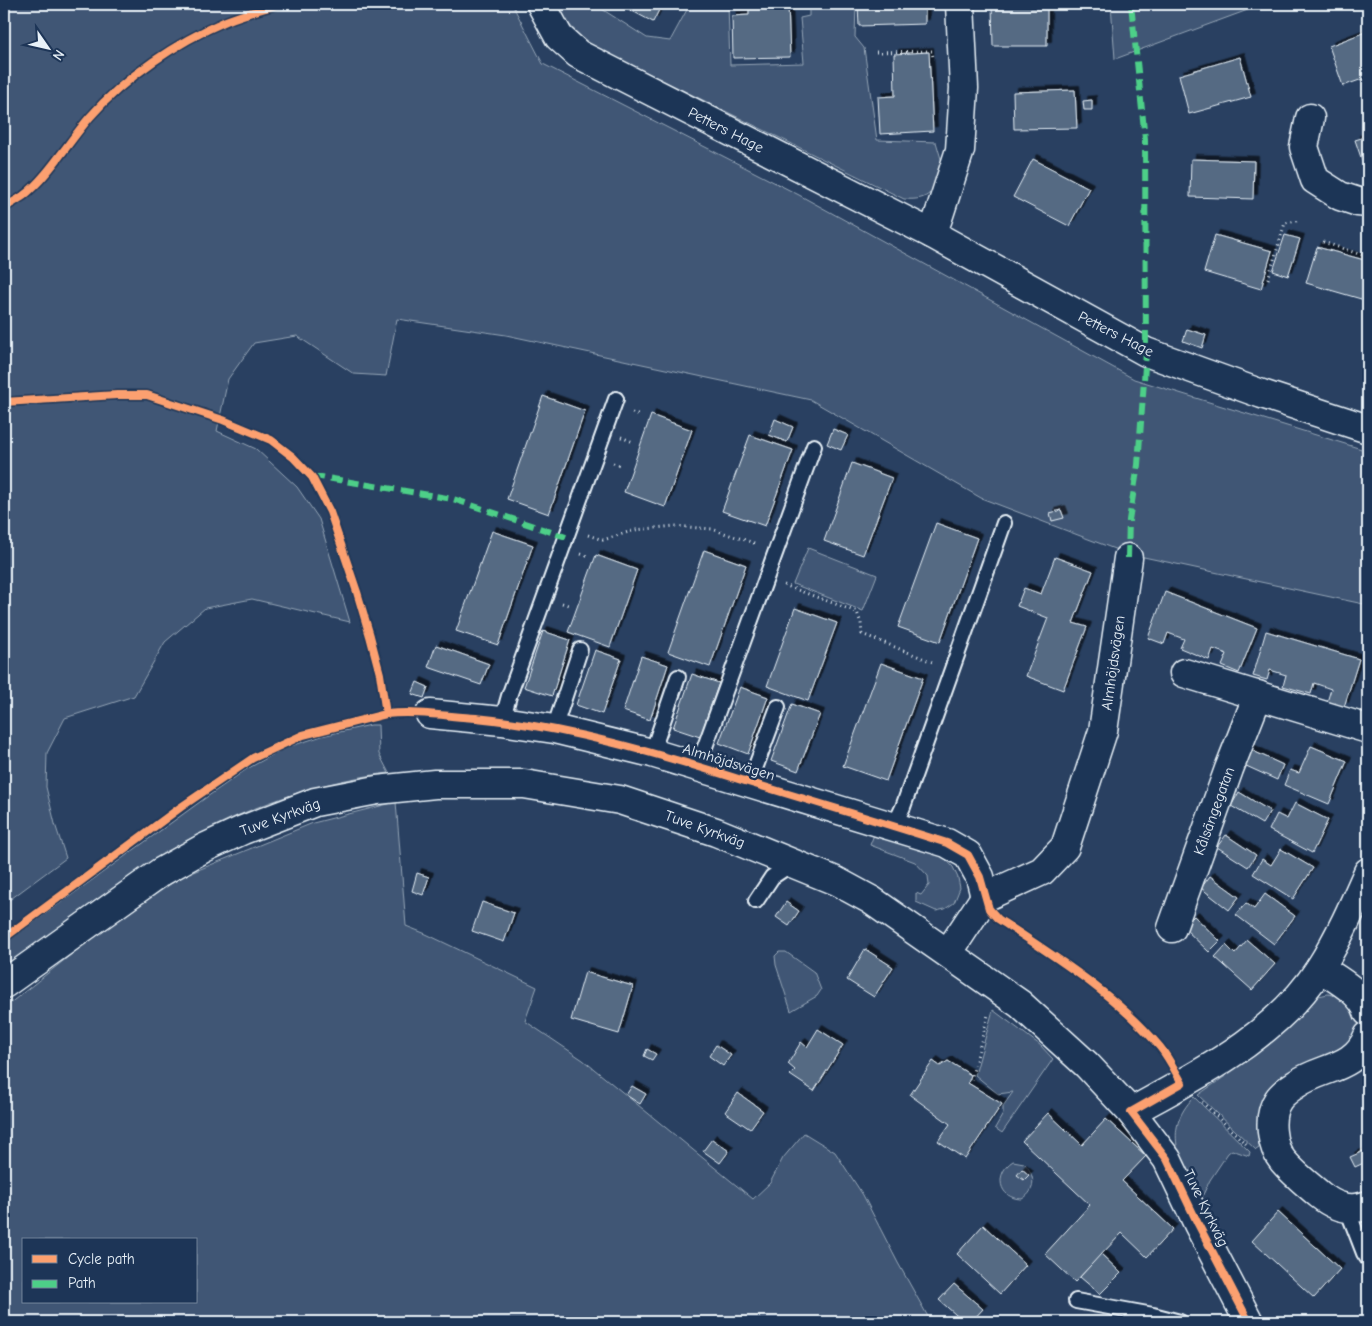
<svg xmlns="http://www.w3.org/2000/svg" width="1372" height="1326" font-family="'Comic Neue',sans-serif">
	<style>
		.green { fill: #415774; stroke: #94a4b6; fill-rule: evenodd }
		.building { fill: #556a83; stroke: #e8f1f8; filter: url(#shadow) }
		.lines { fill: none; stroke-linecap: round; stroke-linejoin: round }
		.lane-casing { stroke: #e8f1f8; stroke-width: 18 }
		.street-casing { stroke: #e8f1f8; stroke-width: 31 }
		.secondary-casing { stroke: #e8f1f8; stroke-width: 31 }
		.path { stroke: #e8f1f8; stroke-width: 3; stroke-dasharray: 1 4; stroke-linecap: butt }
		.lane { stroke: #1d3557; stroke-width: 14 }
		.street { stroke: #1d3557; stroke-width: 28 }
		.secondary { stroke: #1d3557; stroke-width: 28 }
		.quiet { stroke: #4dcf88; stroke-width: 6; stroke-dasharray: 12 6; stroke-linecap: butt }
		.cycleway-casing { stroke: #1d3557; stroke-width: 11 }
		.cycleway { stroke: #fca06f; stroke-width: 8 }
		.labels { text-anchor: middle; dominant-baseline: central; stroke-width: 5; stroke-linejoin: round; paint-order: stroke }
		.street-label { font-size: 15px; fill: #e8f1f8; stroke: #1d3557 }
	</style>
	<defs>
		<filter id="shadow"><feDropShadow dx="4.5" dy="-4.5" stdDeviation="0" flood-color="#0009"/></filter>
	</defs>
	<rect width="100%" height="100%" fill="#294061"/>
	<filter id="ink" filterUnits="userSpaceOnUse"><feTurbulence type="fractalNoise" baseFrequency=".02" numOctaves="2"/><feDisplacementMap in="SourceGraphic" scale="10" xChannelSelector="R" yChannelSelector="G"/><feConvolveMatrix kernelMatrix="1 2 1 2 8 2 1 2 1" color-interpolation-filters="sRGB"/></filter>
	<g filter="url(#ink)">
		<g class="green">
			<path d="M4 4H512L543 64 799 195 1134 379 1368 451V605L1125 553 981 498 811 400 506 335 397 319 386 376 354 374 297 336 254 343 228 379 217 431 256 449 297 487 319 519 350 622 252 599 205 608 165 642 134 696 65 718 47 753 46 787 55 824 66 858 4 904Z"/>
			<path d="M556 4H594L647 38 670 41 690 4H728L730 65 804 63 800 18 809 16V4H856L855 37 864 48 877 140 936 142 944 169C933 191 931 201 904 199L595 47C575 33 568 25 556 4Z"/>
			<path d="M1111 4H1264L1115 59Z"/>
			<path d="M808 548 877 575 863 611 793 584Z"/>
			<path d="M371 725H378L379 754 389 773C312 781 224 816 159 857 105 891 55 931 4 968V944L204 799 247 769 285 748 322 736Z"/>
			<path d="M396 802 406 926 426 934 537 987 525 1021 583 1060 753 1199 770 1183 783 1158 804 1133 835 1152 863 1195 898 1263 931 1322H4V1008L92 938 181 877 313 823ZM24 1240H196V1302H24Z"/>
			<path d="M875 832 941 854 953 867 958 878 960 888 954 903 945 909 936 911 916 902V893L921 895 929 885 928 876 915 862 870 845Z"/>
			<path d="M779 952H786L814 972 821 990 817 996 791 1011 776 965 775 956Z"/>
			<path d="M1328 994 1343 997C1348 1005 1360 1016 1359 1026 1357 1043 1276 1121 1259 1138V1148L1256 1150 1198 1095 1256 1055 1272 1042 1314 997Z"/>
			<path d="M993 1010 1040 1045 1053 1059 1002 1133 995 1128 1003 1114V1106L1013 1092 998 1094 975 1075Z"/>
			<path d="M1194 1097 1250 1152 1249 1156 1232 1150 1228 1153 1210 1180 1200 1201C1182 1164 1160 1132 1194 1097Z"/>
			<path d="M1013 1161 1024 1163C1035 1174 1037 1191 1022 1199 998 1199 994 1173 1013 1161Z"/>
		</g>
		<g class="building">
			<path d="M619 4H662L653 22Z"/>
			<path d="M749 4H788L790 57 733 58 732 16 749 15Z"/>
			<path d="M858 4H925V24L859 26Z"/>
			<path d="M992 4H1031V7H1047V46H993Z"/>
			<path d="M1368 31V77L1343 86 1329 46Z"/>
			<path d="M929 52 933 131 880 134 878 97 895 96 894 54Z"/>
			<path d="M1240 57 1251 97 1189 114 1179 75Z"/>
			<path d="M1075 90 1077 128 1014 129 1013 92Z"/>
			<path d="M1092 100V110H1084L1083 101Z"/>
			<path d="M1368 136V174L1367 175 1355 140Z"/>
			<path d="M1033 159 1089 188 1069 226 1013 197Z"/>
			<path d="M1191 159 1254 161 1253 199 1190 197Z"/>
			<path d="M1215 235 1272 251 1261 289 1204 272Z"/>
			<path d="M1285 235 1300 239 1288 276 1273 271Z"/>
			<path d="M1317 247 1368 261V301L1306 283Z"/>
			<path d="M1187 329 1206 335 1202 348 1183 341Z"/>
			<path d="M543 396 585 411 549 514 507 499Z"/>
			<path d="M651 415 692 430 665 507 624 492Z"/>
			<path d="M775 419 793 427 787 442 769 435Z"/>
			<path d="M833 429 848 435 841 450 827 444Z"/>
			<path d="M750 435 793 450 765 526 722 511Z"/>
			<path d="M852 463 892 478 863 555 824 541Z"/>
			<path d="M1061 510 1064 518 1052 521 1050 513Z"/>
			<path d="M936 523 977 538 940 642 898 627Z"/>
			<path d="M492 531 533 545 498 645 456 631Z"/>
			<path d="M704 550 746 565 710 667 668 652Z"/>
			<path d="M596 555 637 570 610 647 568 632Z"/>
			<path d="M1055 557 1093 571 1073 623 1087 627 1063 690 1026 676 1048 618 1017 606 1024 588 1041 594Z"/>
			<path d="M1165 592 1257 628 1239 673 1222 666 1227 654 1213 649 1209 660 1180 648 1184 639 1168 633 1164 644 1148 638Z"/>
			<path d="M795 608 837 623 808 701 767 686Z"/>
			<path d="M543 631 570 640 552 696 524 687Z"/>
			<path d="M1266 631 1359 659 1344 707 1327 702 1331 689 1314 683 1311 694 1283 686 1286 675 1270 670 1267 680 1253 676Z"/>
			<path d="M436 645 489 664 481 685 428 667Z"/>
			<path d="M595 650 621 659 602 714 576 705Z"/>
			<path d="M641 656 668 665 650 720 623 711Z"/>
			<path d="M881 663 923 678 886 781 843 766Z"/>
			<path d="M692 674 719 683 700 737 673 728Z"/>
			<path d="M417 682 428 687 424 698 412 694Z"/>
			<path d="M740 687 768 697 748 754 719 743Z"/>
			<path d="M792 704 820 714 798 771 771 761Z"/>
			<path d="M1311 746 1347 761 1329 804 1284 785 1290 770 1299 773Z"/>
			<path d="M1251 750 1283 765 1277 780 1244 765Z"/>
			<path d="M1239 792 1270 811 1262 824 1231 806Z"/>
			<path d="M1295 803 1328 820 1312 853 1269 830 1277 814 1287 819Z"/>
			<path d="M1226 835 1256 855 1248 867 1217 847Z"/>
			<path d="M1281 849 1313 868 1293 899 1253 874 1262 859 1271 865Z"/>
			<path d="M417 873 429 877 423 895 412 891Z"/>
			<path d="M1210 876 1239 897 1229 910 1201 888Z"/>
			<path d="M1265 894 1295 916 1274 944 1236 915 1246 903 1254 909Z"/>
			<path d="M482 902 514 913 504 942 472 931Z"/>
			<path d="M786 902 799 911 789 926 776 917Z"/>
			<path d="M1194 916 1220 941 1209 952 1183 927Z"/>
			<path d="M1247 940 1275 964 1252 990 1215 957 1226 945 1235 954Z"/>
			<path d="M865 949 893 967 874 997 847 980Z"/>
			<path d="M585 972 633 986 619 1034 571 1020Z"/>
			<path d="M818 1029 843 1045 814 1091 790 1075 795 1070 788 1064 801 1042 807 1047Z"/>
			<path d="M716 1045 731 1055 723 1066 709 1056Z"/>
			<path d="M647 1049 656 1054 652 1060 644 1056Z"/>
			<path d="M933 1061 940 1066 948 1061 971 1075 968 1083 1002 1104 965 1159 938 1141 950 1124 910 1095Z"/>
			<path d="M632 1086 646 1094 640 1104 626 1095Z"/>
			<path d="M738 1093 763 1111 750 1129 725 1112Z"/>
			<path d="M1048 1113 1082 1145 1106 1119 1146 1156 1122 1181 1173 1229 1147 1257 1122 1233 1075 1282 1045 1254 1090 1205 1022 1141Z"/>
			<path d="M712 1139 729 1151 720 1163 703 1151Z"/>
			<path d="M1368 1149V1161L1355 1167 1350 1157Z"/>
			<path d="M1022 1169 1029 1175 1024 1180 1017 1175Z"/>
			<path d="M1278 1212 1340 1269 1314 1298 1252 1241Z"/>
			<path d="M983 1225 1026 1265 1000 1294 957 1254Z"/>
			<path d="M1101 1254 1121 1273 1100 1294 1080 1277Z"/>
			<path d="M954 1284 983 1309 971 1322H964L939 1300Z"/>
		</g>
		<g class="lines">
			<defs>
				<g id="lane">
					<path d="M502 721 509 696 616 399"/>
					<path d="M554 729 580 650"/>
					<path d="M652 753 678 677"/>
					<path d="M698 766 814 446"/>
					<path d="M750 782 778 707"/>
					<path d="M894 826 903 807 1004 523"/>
					<path d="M756 901 772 877 793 863"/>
					<path d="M1347 1209 1364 1253 1368 1259"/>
					<path d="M1076 1301 1153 1315 1180 1322"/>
				</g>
				<g id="street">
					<path d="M541 4 559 37 578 54 932 234 1146 352 1262 394 1368 429"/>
					<path d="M1310 118 1304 147 1315 180 1340 196 1358 202 1368 203"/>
					<path d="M932 234 938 218 960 150 964 88 960 4"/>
					<path d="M1184 673 1368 729"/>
					<path d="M430 714 502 721 554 729 652 753 947 843 968 855 980 877 985 897"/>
					<path d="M1172 928 1229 769 1258 695"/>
					<path d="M948 953 985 897 1042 871 1065 847 1103 731 1128 558"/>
					<path d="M1320 968C1336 979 1362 992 1368 1012"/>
					<path d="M1368 1036C1354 1071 1321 1066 1295 1085 1290 1088 1281 1095 1278 1100 1267 1116 1271 1147 1283 1161 1294 1174 1307 1184 1320 1195 1335 1207 1350 1212 1368 1205"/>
					<path d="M1131 1112C1199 1074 1277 1036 1320 968 1339 938 1354 904 1368 872"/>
				</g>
				<path id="secondary" d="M4 984 161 872 204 848 243 830 315 802 377 790 435 784H524L620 800 716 832 836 881 871 900 1020 1004 1087 1065 1131 1112 1167 1159 1198 1224 1249 1322"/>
			</defs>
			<use href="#lane" class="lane-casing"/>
			<use href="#street" class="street-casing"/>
			<use href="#secondary" class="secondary-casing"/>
			<g class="path">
				<path d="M876 52 932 51 933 58"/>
				<path d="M1323 242 1368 257"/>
				<path d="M1268 279 1285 223 1297 221"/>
				<path d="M632 413 640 416"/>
				<path d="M621 437 633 442"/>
				<path d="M613 463 622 466"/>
				<path d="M588 535 603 540 635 530 675 526 712 529 757 544"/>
				<path d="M581 554 590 557"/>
				<path d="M784 585 857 612 861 623 862 634 935 663"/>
				<path d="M562 603 571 606"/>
				<path d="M971 1080 988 1015"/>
				<path d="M1202 1102 1246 1144"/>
			</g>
			<use href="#lane" class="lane"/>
			<use href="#street" class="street"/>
			<use href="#secondary" class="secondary"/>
			<g class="quiet">
				<path d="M524 4 541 6"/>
				<path d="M312 477H321L453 499 566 537"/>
				<path d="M1128 558 1129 520 1138 465 1146 352 1145 139 1131 4"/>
			</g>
			<defs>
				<g id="cycleway">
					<path d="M4 208C10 204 17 200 23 196 47 178 69 141 90 117 125 77 177 42 226 21 243 14 262 9 280 4"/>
					<path d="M4 402 117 395H147L223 420 271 440 293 457 312 477 330 512 357 592 370 636 380 674 386 714C416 711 446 716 476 718 569 727 659 754 748 782 815 802 881 822 947 843L968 855 980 877 989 909 998 919C1056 957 1115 994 1160 1047 1169 1058 1175 1071 1182 1083L1131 1112 1167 1159 1198 1224 1249 1322"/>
					<path d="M4 938 181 807 253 758 303 735 386 714"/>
				</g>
			</defs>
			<use href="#cycleway" class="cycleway-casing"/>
			<use href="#cycleway" class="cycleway"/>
		</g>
	</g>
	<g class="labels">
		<g class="street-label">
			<text transform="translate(726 130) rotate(27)">Petters Hage</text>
			<text transform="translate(1116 334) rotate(27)">Petters Hage</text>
			<text transform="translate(1113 663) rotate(-82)">Almhöjdsvägen</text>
			<text transform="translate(729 762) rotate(17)">Almhöjdsvägen</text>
			<text transform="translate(1214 811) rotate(-70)">Kålsängegatan</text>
			<text transform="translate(280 817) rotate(-20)">Tuve Kyrkväg</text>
			<text transform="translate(705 829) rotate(20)">Tuve Kyrkväg</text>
			<text transform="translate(1206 1208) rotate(64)">Tuve Kyrkväg</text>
		</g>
	</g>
	<rect width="1372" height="1326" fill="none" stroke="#1d3557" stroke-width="20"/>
	<rect x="10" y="10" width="1352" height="1306" fill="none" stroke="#e8f1f8" stroke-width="2" filter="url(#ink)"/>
	<rect x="22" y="1238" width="175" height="65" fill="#1d3557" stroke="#6e8097"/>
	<rect x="32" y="1255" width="25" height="8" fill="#fca06f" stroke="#6e8097"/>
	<text x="68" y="1264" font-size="15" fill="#e8f1f8">Cycle path</text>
	<rect x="32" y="1280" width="25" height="8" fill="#4dcf88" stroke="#6e8097"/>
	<text x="68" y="1288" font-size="15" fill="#e8f1f8">Path</text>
	<g transform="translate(48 48) rotate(124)" stroke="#1d3557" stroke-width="4" paint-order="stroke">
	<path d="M0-4L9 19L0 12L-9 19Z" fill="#e8f1f8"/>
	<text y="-8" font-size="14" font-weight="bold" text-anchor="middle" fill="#e8f1f8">N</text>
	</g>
</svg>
